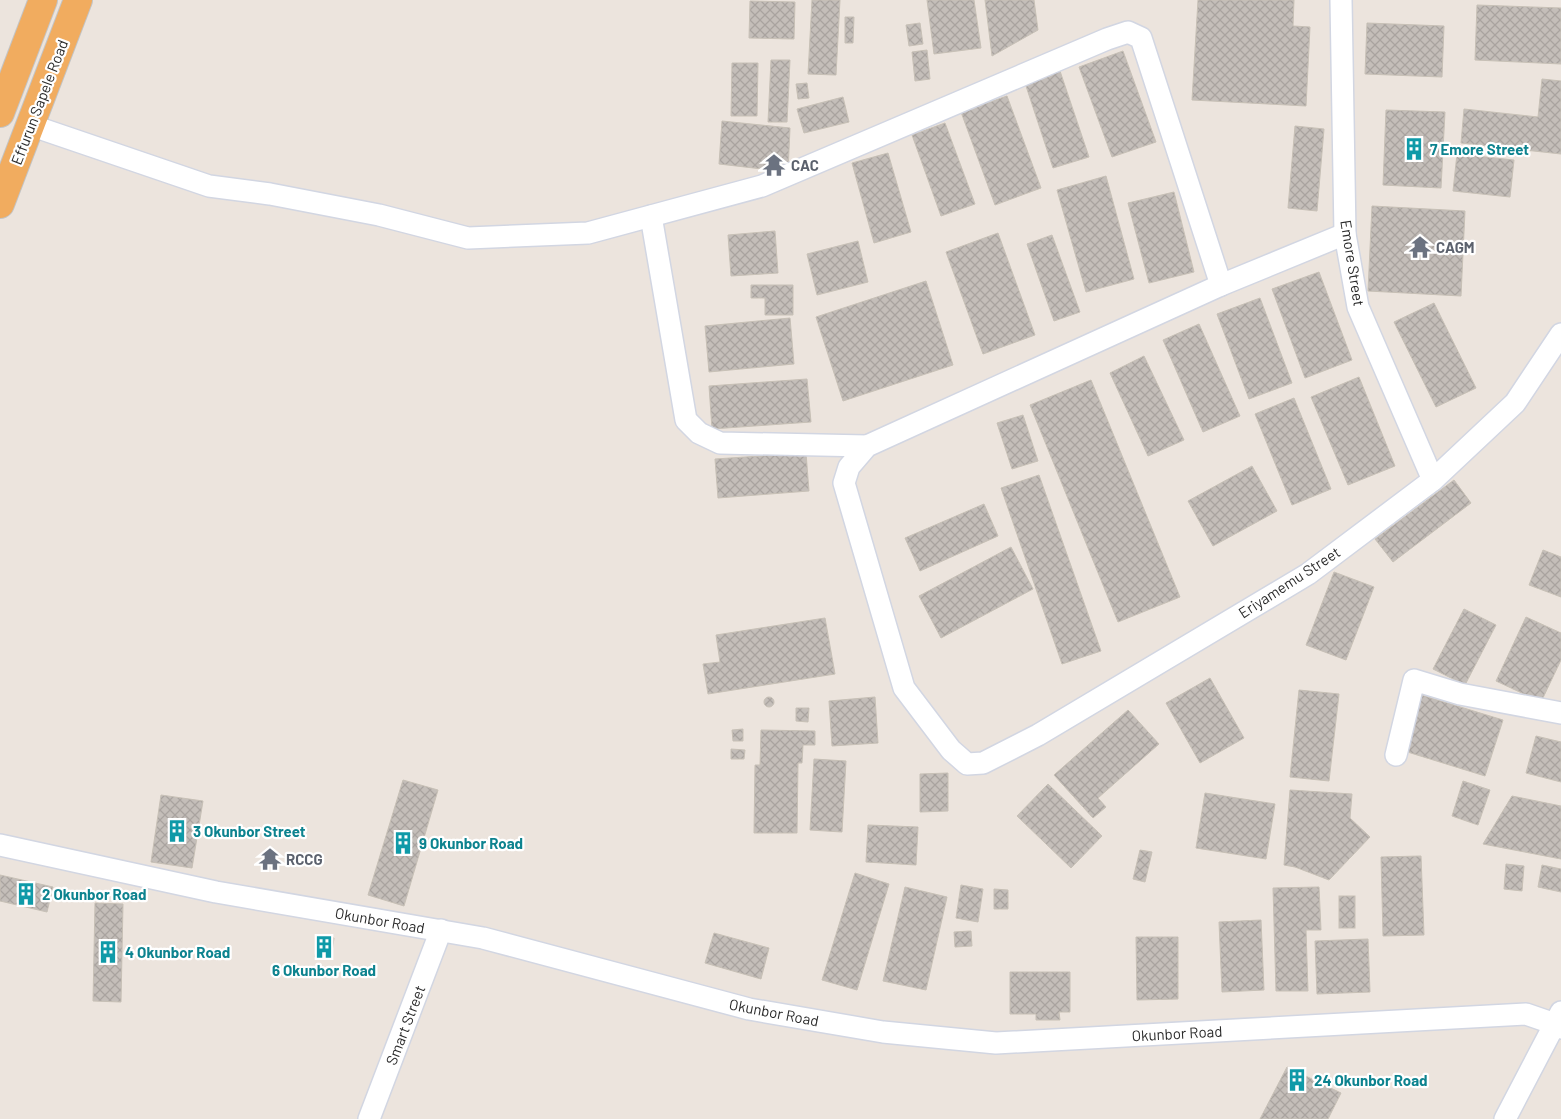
<svg xmlns="http://www.w3.org/2000/svg" width="1561" height="1119" font-family="Barlow,sans-serif">
	<style>
		.building { fill: url(#building-cross-hatch); stroke: #c7c0b6 }
		.lines { fill: none; stroke-linecap: round; stroke-linejoin: round }
		.minor-casing { stroke: #d2d6e2; stroke-width: 24 }
		.trunk-casing { stroke: #c3c3c3; stroke-width: 30 }
		.minor { stroke: #fff; stroke-width: 21 }
		.trunk { stroke: #f1ac5f; stroke-width: 28 }
		.labels { text-anchor: middle; dominant-baseline: central; stroke-width: 4.5; stroke-linejoin: round; paint-order: stroke }
		.street-label { font-size: 15px; fill: #2a2a2a; stroke: #fff }
		.culture-label { font-size: 15px; font-weight: bold; fill: #0d838f; stroke: #fff; text-anchor: start }
		.worship-label { font-size: 15px; font-weight: bold; fill: #5b616d; stroke: #fff; text-anchor: start }
	</style>
	<defs>
		<pattern id="building-cross-hatch" width="8" height="8" patternUnits="userSpaceOnUse" patternTransform="scale(1.25)"><rect width="8" height="8" fill="#c4beb9"/><path d="M0 0l8 8M0 8l8-8" fill="none" stroke="#a9a39f"/></pattern>
	</defs>
	<rect width="100%" height="100%" fill="#ece4dd"/>
	<g class="building">
		<path d="M812 0H840L836 75 808 74Z"/>
		<path d="M927 0H974L981 48 934 54Z"/>
		<path d="M985 0H1034L1038 30 992 56Z"/>
		<path d="M1198 0H1294L1293 26 1310 27 1306 106 1192 100Z"/>
		<path d="M750 1 795 2 794 39 749 38Z"/>
		<path d="M1477 5 1561 8V64L1475 60Z"/>
		<path d="M845 17H854L853 43H845Z"/>
		<path d="M920 23 923 44 909 46 906 25Z"/>
		<path d="M1367 23 1444 26 1442 77 1365 74Z"/>
		<path d="M927 50 930 79 915 81 912 52Z"/>
		<path d="M1123 51 1156 142 1112 157 1079 67Z"/>
		<path d="M771 60H790L787 122H768Z"/>
		<path d="M732 63H758L757 116H731Z"/>
		<path d="M1060 71 1089 157 1053 168 1025 83Z"/>
		<path d="M1542 79 1561 81V154L1461 143 1464 109 1538 117Z"/>
		<path d="M807 83 809 98 798 99 796 84Z"/>
		<path d="M1007 96 1041 188 995 205 961 112Z"/>
		<path d="M843 97 849 122 804 133 797 109Z"/>
		<path d="M1386 110 1445 112 1441 188 1383 185Z"/>
		<path d="M722 121 790 128 788 172 719 164Z"/>
		<path d="M945 123 975 204 941 216 912 135Z"/>
		<path d="M1295 126 1324 129 1317 211 1288 208Z"/>
		<path d="M888 153 911 232 874 243 852 163Z"/>
		<path d="M1457 154 1514 160 1510 197 1453 191Z"/>
		<path d="M1106 176 1134 279 1086 292 1057 190Z"/>
		<path d="M1174 192 1194 272 1149 283 1128 203Z"/>
		<path d="M1372 206 1465 211 1461 296 1368 291Z"/>
		<path d="M775 231 778 273 731 276 728 235Z"/>
		<path d="M998 233 1035 335 983 354 946 252Z"/>
		<path d="M1052 235 1080 312 1054 321 1027 244Z"/>
		<path d="M858 241 868 282 817 295 807 254Z"/>
		<path d="M1319 272 1352 360 1305 378 1272 289Z"/>
		<path d="M926 281 953 365 843 401 816 317Z"/>
		<path d="M751 285H793V315H765V298H751Z"/>
		<path d="M1260 298 1292 383 1249 399 1217 314Z"/>
		<path d="M1434 303 1476 388 1436 407 1394 322Z"/>
		<path d="M790 318 794 364 709 372 705 326Z"/>
		<path d="M1199 324 1240 416 1203 432 1163 340Z"/>
		<path d="M1144 356 1184 440 1148 456 1110 373Z"/>
		<path d="M1359 377 1395 466 1348 485 1311 397Z"/>
		<path d="M807 379 811 422 712 429 709 386Z"/>
		<path d="M1091 380 1180 597 1118 622 1030 405Z"/>
		<path d="M1294 398 1331 489 1292 505 1255 414Z"/>
		<path d="M1023 415 1038 461 1012 469 997 423Z"/>
		<path d="M806 453 809 491 718 498 715 459Z"/>
		<path d="M1252 466 1277 511 1213 546 1188 501Z"/>
		<path d="M1039 475 1101 651 1062 664 1001 488Z"/>
		<path d="M1454 480 1471 503 1393 562 1375 539Z"/>
		<path d="M984 504 998 536 920 571 905 538Z"/>
		<path d="M1011 547 1033 589 941 638 919 596Z"/>
		<path d="M1543 550 1561 557V597L1529 585Z"/>
		<path d="M1334 572 1374 587 1346 660 1306 645Z"/>
		<path d="M1464 609 1496 625 1465 685 1433 669Z"/>
		<path d="M1526 617 1561 633V660L1541 702 1496 681Z"/>
		<path d="M825 618 835 674 708 694 703 664 720 662 716 635Z"/>
		<path d="M1210 678 1244 738 1200 763 1166 703Z"/>
		<path d="M1299 690 1339 694 1329 781 1290 777Z"/>
		<path d="M1418 694 1503 720 1485 776 1401 750Z"/>
		<circle cx="769" cy="702" r="5"/>
		<path d="M875 697 878 743 832 746 829 701Z"/>
		<path d="M796 708H809L808 722 796 721Z"/>
		<path d="M1128 710 1159 744 1098 798 1106 807 1093 818 1054 775Z"/>
		<path d="M743 729V741H733L732 730Z"/>
		<path d="M761 730 815 731V745H803L802 763H798L797 833H754L755 765H760Z"/>
		<path d="M1536 736 1561 742V782L1526 773Z"/>
		<path d="M731 749 745 750 744 759H731Z"/>
		<path d="M814 759 846 761 842 832 810 830Z"/>
		<path d="M948 773V811L920 812V774Z"/>
		<path d="M403 780 438 790 404 906 368 895Z"/>
		<path d="M1463 781 1490 790 1478 825 1452 816Z"/>
		<path d="M1048 784 1102 836 1071 868 1017 816Z"/>
		<path d="M1290 790 1352 794 1350 818 1370 837 1329 880 1295 867 1284 865Z"/>
		<path d="M1205 793 1275 804 1266 859 1196 848Z"/>
		<path d="M161 795 203 801 192 868 151 862Z"/>
		<path d="M1512 796 1561 806V859L1483 844Z"/>
		<path d="M868 825 918 827 916 865 866 862Z"/>
		<path d="M1140 850 1152 852 1145 882 1133 879Z"/>
		<path d="M1421 856 1424 935 1383 936 1381 857Z"/>
		<path d="M1506 864 1524 866 1522 891 1504 889Z"/>
		<path d="M1542 865 1561 869V892L1538 887Z"/>
		<path d="M855 873 889 884 857 990 822 980Z"/>
		<path d="M0 875 53 887 47 912 0 901Z"/>
		<path d="M961 885 983 889 978 922 956 918Z"/>
		<path d="M905 887 947 897 926 990 883 981Z"/>
		<path d="M1319 887 1321 930H1306L1308 991H1276L1273 888Z"/>
		<path d="M994 889 1008 890V909H994Z"/>
		<rect x="1339" y="896" width="16" height="32"/>
		<path d="M95 903 123 904 121 1002 93 1001Z"/>
		<path d="M1261 920 1264 990 1222 992 1219 922Z"/>
		<path d="M971 931 972 946 955 947 954 932Z"/>
		<path d="M714 933 769 948 761 979 705 963Z"/>
		<path d="M318 936 334 938 331 959 315 957Z"/>
		<path d="M1136 937H1178V999L1137 1000Z"/>
		<path d="M1368 939 1370 992 1317 994 1315 941Z"/>
		<path d="M1010 972H1070V1012H1059L1060 1020H1036V1014H1010Z"/>
		<path d="M1287 1067 1341 1093 1328 1119H1260Z"/>
	</g>
	<g class="lines">
		<defs>
			<g id="minor">
				<path d="M1341 0 1345 234 1358 307 1433 480"/>
				<path d="M30 125 209 186 270 194 379 215 468 238 588 233 762 186 1107 39 1128 32 1141 38 1221 285"/>
				<path d="M651 216 686 420 699 433 720 443 867 446"/>
				<path d="M1345 234 1221 285 867 446 849 467 844 483 904 688 951 750 967 764 983 763 1038 735 1308 574 1433 480 1515 403 1561 334"/>
				<path d="M1396 755 1414 680 1460 694 1561 713"/>
				<path d="M0 845 216 892 483 938 749 1009 883 1032 996 1043 1526 1014 1555 1024 1561 1028"/>
				<path d="M369 1119 441 930"/>
				<path d="M1505 1119 1561 1012"/>
			</g>
			<g id="trunk">
				<path d="M0 113 43 0"/>
				<path d="M0 204 78 0"/>
			</g>
		</defs>
		<use href="#minor" class="minor-casing"/>
		<use href="#trunk" class="trunk-casing"/>
		<use href="#minor" class="minor"/>
		<use href="#trunk" class="trunk"/>
	</g>
	<defs>
		<symbol id="building-bare" viewBox="-9 -9 18 18"><path d="M-4-6H4V6H1V3H-1V6H-4ZM-2.5-4.3h1.7v1.8h-1.7ZM.8-4.3h1.7v1.8H.8ZM-2.5-1h1.7V.8h-1.7ZM.8-1h1.7V.8H.8Z" fill="#0f9aa8" stroke="#fff" stroke-width="2.5" paint-order="stroke"/></symbol>
		<symbol id="temple-bare" viewBox="-9 -9 18 18"><path d="M0-6L5-2H3V0L6.5 2.5H4V6H1.5V3h-3V6H-4V2.5H-6.5L-3 0V-2H-5Z" fill="#6b7280" stroke="#fff" stroke-width="2.5" paint-order="stroke"/></symbol>
	</defs>
	<g fill-rule="evenodd">
		<use href="#building-bare" x="1398" y="133" width="32" height="32"/>
		<use href="#temple-bare" x="758" y="149" width="32" height="32"/>
		<use href="#temple-bare" x="1404" y="231" width="32" height="32"/>
		<use href="#building-bare" x="161" y="815" width="32" height="32"/>
		<use href="#building-bare" x="387" y="827" width="32" height="32"/>
		<use href="#temple-bare" x="254" y="843" width="32" height="32"/>
		<use href="#building-bare" x="10" y="878" width="32" height="32"/>
		<use href="#building-bare" x="308" y="931" width="32" height="32"/>
		<use href="#building-bare" x="92" y="936" width="32" height="32"/>
		<use href="#building-bare" x="1281" y="1064" width="32" height="32"/>
	</g>
	<g class="labels">
		<g class="street-label">
			<text transform="translate(39 102) rotate(-69)">Effurun Sapele Road</text>
			<text transform="translate(1353 263) rotate(81)">Emore Street</text>
			<text transform="translate(1289 582) rotate(-33)">Eriyamemu Street</text>
			<text transform="translate(380 920) rotate(10)">Okunbor Road</text>
			<text transform="translate(774 1012) rotate(11)">Okunbor Road</text>
			<text transform="translate(405 1025) rotate(-69)">Smart Street</text>
			<text transform="translate(1177 1033) rotate(-3)">Okunbor Road</text>
		</g>
		<g class="culture-label">
			<text x="1430" y="149">7 Emore Street</text>
			<text x="193" y="831">3 Okunbor Street</text>
			<text x="419" y="843">9 Okunbor Road</text>
			<text x="42" y="894">2 Okunbor Road</text>
			<text x="125" y="952">4 Okunbor Road</text>
			<text x="324" y="970" text-anchor="middle">6 Okunbor Road</text>
			<text x="1314" y="1080">24 Okunbor Road</text>
		</g>
		<g class="worship-label">
			<text x="791" y="165">CAC</text>
			<text x="1436" y="247">CAGM</text>
			<text x="286" y="859">RCCG</text>
		</g>
	</g>
</svg>
